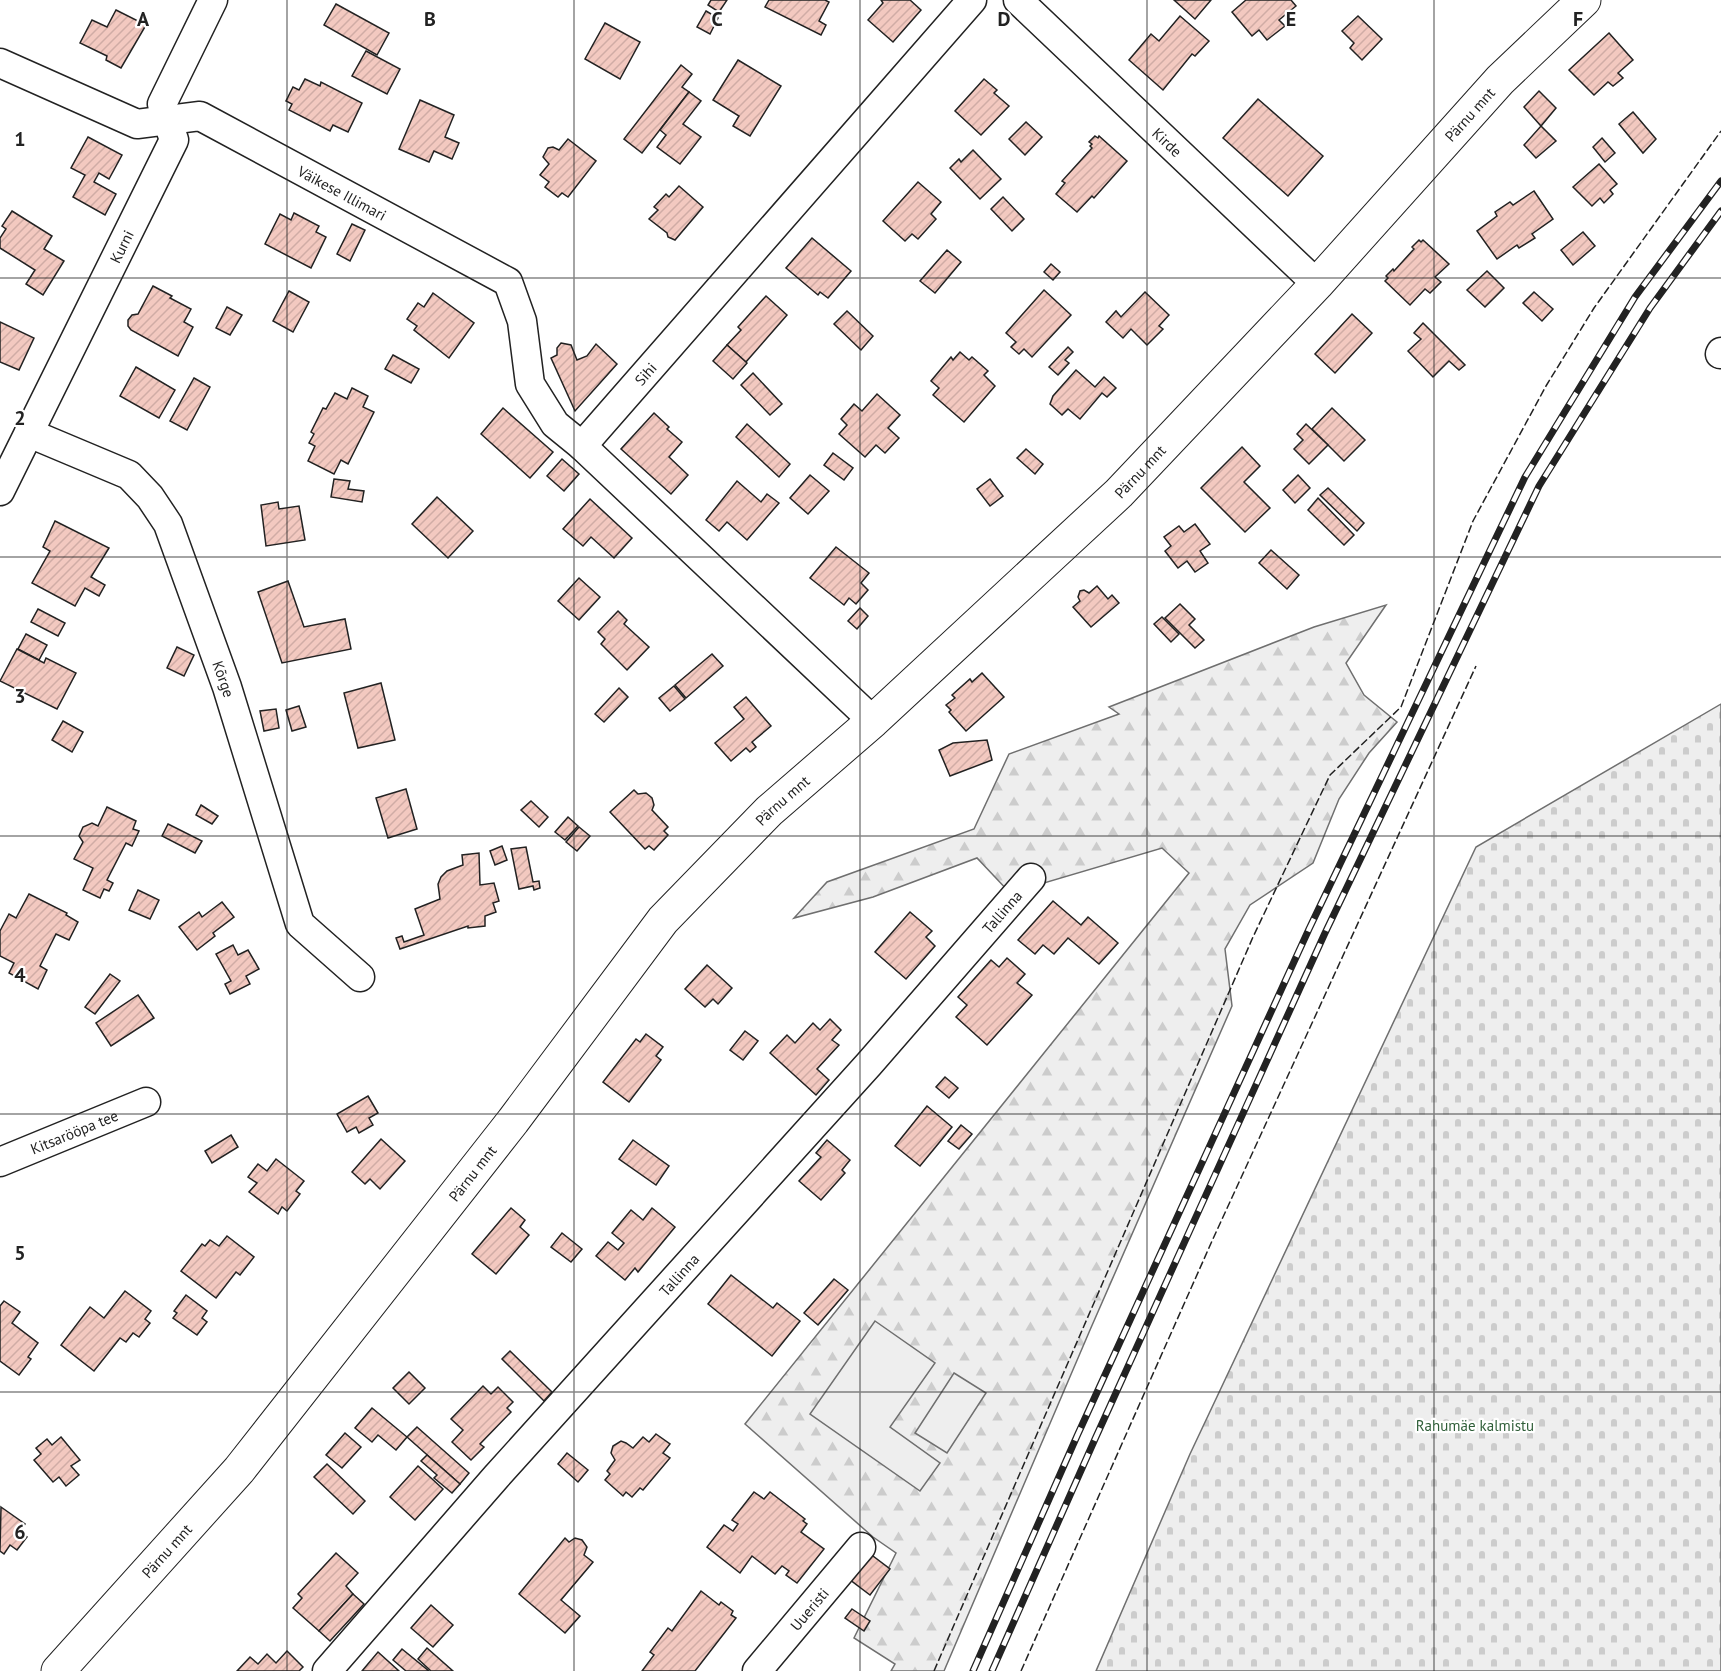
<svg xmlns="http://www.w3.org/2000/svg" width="1721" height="1671" font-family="'PT Sans',sans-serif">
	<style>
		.forest { fill: url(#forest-firs); stroke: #6f6f6f; stroke-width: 1.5 }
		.cemetery { fill: url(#cemetery-stones); stroke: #6f6f6f; stroke-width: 1.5 }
		.park { fill: #eee; stroke: #6f6f6f; stroke-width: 1.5 }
		.building { fill: url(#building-hatch); stroke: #222; stroke-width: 1.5 }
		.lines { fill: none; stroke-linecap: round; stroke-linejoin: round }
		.minor-casing { stroke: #222; stroke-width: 31 }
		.major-casing { stroke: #222; stroke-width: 35 }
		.minor { stroke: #fff; stroke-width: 28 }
		.major { stroke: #fff; stroke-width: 33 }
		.rail-casing { stroke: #222; stroke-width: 7 }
		.rail { stroke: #fff; stroke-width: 4.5; stroke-dasharray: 14; stroke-linecap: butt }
		.fence { stroke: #222; stroke-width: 1.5; stroke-dasharray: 8 3; stroke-linecap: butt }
		.grid { fill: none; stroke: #222; stroke-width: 1.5; stroke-opacity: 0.55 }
		.labels { text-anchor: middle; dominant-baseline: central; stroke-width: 4.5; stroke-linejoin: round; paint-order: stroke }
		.street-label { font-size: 15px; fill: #222; stroke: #fff }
		.park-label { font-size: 15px; fill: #2f5e38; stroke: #fff }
		.grid-label { font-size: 20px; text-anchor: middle; font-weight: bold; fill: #222; stroke: #fff; stroke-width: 4.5; stroke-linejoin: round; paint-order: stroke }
	</style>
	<defs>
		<pattern id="forest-firs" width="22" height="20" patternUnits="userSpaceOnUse" patternTransform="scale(1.5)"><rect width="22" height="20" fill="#eee"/><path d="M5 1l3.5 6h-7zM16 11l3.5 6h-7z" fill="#ccc"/></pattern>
		<pattern id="cemetery-stones" width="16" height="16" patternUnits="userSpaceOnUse" patternTransform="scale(1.5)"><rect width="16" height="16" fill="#eee"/><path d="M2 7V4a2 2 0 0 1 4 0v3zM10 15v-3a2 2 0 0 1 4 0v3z" fill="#ccc"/></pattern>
		<pattern id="building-hatch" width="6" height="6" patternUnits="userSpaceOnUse" patternTransform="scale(1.5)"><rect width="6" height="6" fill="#f3c9c0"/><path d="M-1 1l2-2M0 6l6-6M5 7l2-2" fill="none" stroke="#d0aca5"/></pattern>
	</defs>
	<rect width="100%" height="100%" fill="#fff"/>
	<path class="forest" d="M1386 605 1346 663 1364 695 1397 722 1369 753 1339 799 1313 863 1250 905 1225 949 1232 1006 1090 1330 944 1671H891L895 1664 854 1638 896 1553 873 1537 745 1424 1189 873 1162 848 1010 893 977 858 873 897 794 918 827 882 974 829 1009 754 1119 714 1109 707 1314 627Z"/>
	<path class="cemetery" d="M1721 704V1671H1096L1190 1454 1476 847Z"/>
	<g class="park">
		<path d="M875 1321 935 1363 890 1427 940 1463 920 1491 810 1414Z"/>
		<path d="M954 1373 986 1393 947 1453 915 1433Z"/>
	</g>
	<g class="building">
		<path d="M711 0H727L719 12 708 5Z"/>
		<path d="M769 0H825L829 2 819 21 826 25 821 35 765 7Z"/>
		<path d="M881 0H910L921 10 893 42 868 20 883 3Z"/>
		<path d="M1174 0H1211L1195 19Z"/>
		<path d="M1246 0H1291L1296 6 1279 20 1285 26 1267 40 1259 30 1252 36 1232 12Z"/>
		<path d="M336 4 389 33 377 55 324 25Z"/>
		<path d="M116 10 146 25 121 68 106 60 107 56 80 43 92 20 107 27Z"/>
		<path d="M706 11 718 18 710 34 697 27Z"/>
		<path d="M1180 16 1209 41 1195 56 1192 54 1163 90 1129 60 1151 34 1159 41Z"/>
		<path d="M1358 16 1382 39 1362 60 1350 48 1354 43 1342 31Z"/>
		<path d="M605 23 640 42 620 79 585 59Z"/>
		<path d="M1609 33 1633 60 1618 73 1623 78 1613 86 1608 82 1594 95 1569 70Z"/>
		<path d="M366 51 400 69 387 94 352 76Z"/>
		<path d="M738 60 781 86 750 136 733 126 739 116 713 100Z"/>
		<path d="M681 65 692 74 682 87 689 92 642 153 624 139Z"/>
		<path d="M305 79 320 86 321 82 362 103 348 132 333 125 330 131 289 110 292 104 286 101 293 87 299 90Z"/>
		<path d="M984 79 997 90 994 93 1009 106 981 135 955 111Z"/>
		<path d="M1539 91 1556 108 1541 126 1524 107Z"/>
		<path d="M689 92 701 101 683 124 701 137 680 164 657 147 666 135 660 130Z"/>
		<path d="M1258 99 1323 156 1288 196 1223 138Z"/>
		<path d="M420 100 454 115 445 137 459 143 452 159 434 151 429 162 399 149Z"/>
		<path d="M1633 112 1656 139 1643 153 1619 124Z"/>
		<path d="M1026 122 1042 137 1025 155 1009 139Z"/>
		<path d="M1541 126 1556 141 1536 158 1524 145Z"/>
		<path d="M1095 136 1098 138 1099 136 1127 161 1094 198 1092 196 1077 212 1056 194 1065 183 1062 181 1092 148 1090 146 1092 144 1089 142Z"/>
		<path d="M88 137 122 155 109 179 99 173 94 182 116 194 105 215 73 197 85 175 71 168Z"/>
		<path d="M1602 138 1615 153 1605 162 1593 147Z"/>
		<path d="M568 139 596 161 568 197 562 193 558 197 545 187 549 182 540 175 549 164 543 157 548 148 553 147 559 150Z"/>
		<path d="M973 150 1001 179 980 199 950 168 959 159 961 162Z"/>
		<path d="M1599 164 1617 184 1610 190 1613 194 1604 203 1600 198 1592 206 1573 187Z"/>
		<path d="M918 182 941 202 931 214 936 219 918 239 912 234 905 241 883 221Z"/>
		<path d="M679 186 703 207 675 240 668 237 667 233 649 219 658 210 654 207 666 194 669 197Z"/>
		<path d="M1534 191 1553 219 1532 234 1535 238 1519 248 1517 245 1497 259 1477 231 1497 216 1495 212 1510 202 1513 205Z"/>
		<path d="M1003 197 1024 219 1012 231 991 209Z"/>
		<path d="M12 211 52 236 44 249 64 261 43 295 26 284 35 270 0 248V238L6 229 2 226Z"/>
		<path d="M294 213 319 226 316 232 326 237 311 268 265 244 280 214 291 220Z"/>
		<path d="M352 224 365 230 350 261 337 254Z"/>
		<path d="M1583 232 1595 246 1573 265 1561 250Z"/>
		<path d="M812 238 851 271 828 298 820 292 818 295 786 268Z"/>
		<path d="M1419 240 1421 242 1423 240 1449 264 1435 277 1441 282 1430 293 1425 289 1410 305 1385 281 1388 278 1386 276 1393 269 1394 271 1414 249 1412 247Z"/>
		<path d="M947 250 961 262 935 293 920 281Z"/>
		<path d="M1051 264 1060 272 1053 280 1044 272Z"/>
		<path d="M1487 271 1504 288 1485 307 1467 290Z"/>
		<path d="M153 286 172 296 170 298 191 309 184 322 193 327 178 356 131 330 128 326V320L132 315 138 314Z"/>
		<path d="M1044 290 1071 315 1032 357 1024 349 1019 354 1011 347 1016 342 1006 333Z"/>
		<path d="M289 291 309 302 293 332 273 321Z"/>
		<path d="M1145 292 1169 315 1159 326 1163 329 1147 345 1131 329 1123 338 1106 322 1116 311 1121 317Z"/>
		<path d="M1534 292 1553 309 1542 321 1523 303Z"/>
		<path d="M433 293 474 323 449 358 414 330 417 326 407 319 418 303 424 307Z"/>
		<path d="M766 296 787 315 746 362 727 345 741 330 738 327Z"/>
		<path d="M227 307 242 315 230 335 216 328Z"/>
		<path d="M847 311 873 336 861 350 834 324Z"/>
		<path d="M1352 314 1372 333 1335 373 1315 354Z"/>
		<path d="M0 322 34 338 19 370 0 362Z"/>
		<path d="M1423 323 1465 365 1459 370 1449 361 1433 377 1408 351 1421 339 1414 333Z"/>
		<path d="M561 343 571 345 577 360 587 356 596 344 617 364 575 411 551 358 557 355V348Z"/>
		<path d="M727 345 747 363 733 379 713 361Z"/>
		<path d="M1068 347 1073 352 1065 360 1069 363 1058 375 1049 367Z"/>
		<path d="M960 352 969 360 972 357 988 371 984 375 995 386 964 422 933 395 939 388 931 381 951 357 953 360Z"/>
		<path d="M393 355 419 369 411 383 385 369Z"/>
		<path d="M136 367 175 390 159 418 120 396Z"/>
		<path d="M1076 370 1095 387 1104 377 1116 388 1107 397 1102 393 1080 419 1068 409 1062 415 1050 404 1053 396Z"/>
		<path d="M753 373 782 404 770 415 741 385Z"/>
		<path d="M194 378 210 387 187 430 170 421Z"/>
		<path d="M352 388 368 396 363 407 374 412 348 464 341 460 334 474 308 461 315 446 309 443 314 434 311 432 323 408 326 409 335 393 347 399Z"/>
		<path d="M877 394 900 415 888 428 899 438 885 453 876 445 865 457 839 434 847 425 841 419 854 404 862 411Z"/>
		<path d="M503 408 553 452 530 478 481 434Z"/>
		<path d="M1332 408 1365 440 1344 461 1312 429Z"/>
		<path d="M654 413 669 427 667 429 682 442 669 457 688 475 671 494 621 449Z"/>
		<path d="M747 424 790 464 779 477 736 437Z"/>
		<path d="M1306 424 1328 445 1309 464 1294 449 1303 440 1297 434Z"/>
		<path d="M1242 447 1260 466 1244 482 1270 508 1245 532 1201 488Z"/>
		<path d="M1026 449 1043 464 1035 474 1017 458Z"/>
		<path d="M833 453 853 468 844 480 824 465Z"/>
		<path d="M562 459 579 474 564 491 547 476Z"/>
		<path d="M810 475 829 491 808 514 790 498Z"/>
		<path d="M1298 475 1310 488 1295 503 1283 490Z"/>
		<path d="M334 479 350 481 348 489 364 491 362 502 331 497Z"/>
		<path d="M990 479 1003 496 990 506 977 489Z"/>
		<path d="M737 481 761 502 767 494 779 503 747 540 727 522 719 531 706 520Z"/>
		<path d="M1328 488 1364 523 1357 531 1320 495Z"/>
		<path d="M437 497 473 531 448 558 412 524Z"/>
		<path d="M1318 498 1354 535 1344 545 1308 510Z"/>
		<path d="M590 499 632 538 614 558 591 537 583 546 563 529Z"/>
		<path d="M278 502 279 509 299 506 305 540 266 546 261 505Z"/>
		<path d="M55 521 109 548 91 577 105 585 99 596 85 588 75 606 32 583 50 551 43 547Z"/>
		<path d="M1195 524 1210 544 1200 551 1208 563 1195 572 1187 561 1178 568 1165 551 1171 546 1164 537 1179 526 1184 532Z"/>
		<path d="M836 547 869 573 861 583 868 590 856 604 849 598 844 605 810 578Z"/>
		<path d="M1271 550 1299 575 1287 589 1259 563Z"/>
		<path d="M579 578 600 597 579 620 558 601Z"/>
		<path d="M288 581 304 627 345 619 351 649 282 663 258 592Z"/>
		<path d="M1097 586 1108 599 1112 595 1119 603 1091 627 1073 607 1080 601 1078 597 1080 591 1084 590 1089 593Z"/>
		<path d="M1180 604 1195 619 1189 625 1204 640 1195 648 1165 618Z"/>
		<path d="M860 608 868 616 857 629 848 621Z"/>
		<path d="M38 609 65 623 58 636 31 622Z"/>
		<path d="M618 611 627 620 624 624 649 647 627 670 601 644 605 639 598 632Z"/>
		<path d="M1162 617 1179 634 1171 642 1154 624Z"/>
		<path d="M26 634 47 645 39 660 18 649Z"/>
		<path d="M177 647 194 655 184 676 167 668Z"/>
		<path d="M17 649 44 663 46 658 76 673 57 709 0 681Z"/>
		<path d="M712 654 723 666 686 698 675 685Z"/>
		<path d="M982 673 1004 697 966 731 949 712 951 710 946 705 955 698 952 695 970 679 972 682Z"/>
		<path d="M381 683 395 740 358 748 344 693Z"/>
		<path d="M674 686 685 699 670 711 659 698Z"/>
		<path d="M619 688 628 697 604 722 595 714Z"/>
		<path d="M746 697 771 726 752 742 756 747 750 752 746 748 731 761 715 743 744 719 734 707Z"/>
		<path d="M299 706 306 727 292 731 286 710Z"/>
		<path d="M276 709 279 728 264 731 260 711Z"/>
		<path d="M63 721 83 732 72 752 52 740Z"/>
		<path d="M987 740 992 760 950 776 939 750 953 743Z"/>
		<path d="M406 789 417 829 388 838 376 798Z"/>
		<path d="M634 790 638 794 646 793 652 798 654 805 652 810 668 827 664 831 668 835 654 850 649 846 645 849 610 812Z"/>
		<path d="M531 801 548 817 539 827 521 810Z"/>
		<path d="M201 805 218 816 212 824 196 815Z"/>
		<path d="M107 807 136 821 133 829 139 831 132 846 126 843 107 880 113 883 109 891 104 889 100 898 83 890 93 868 74 859 83 842 79 836 83 827 92 823 98 826Z"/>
		<path d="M568 817 578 826 565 840 555 832Z"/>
		<path d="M168 824 202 841 195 853 162 836Z"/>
		<path d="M579 827 590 836 577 851 566 842Z"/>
		<path d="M502 846 507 860 495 865 490 851Z"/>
		<path d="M526 847 533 882 539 881 540 888 534 890 533 886 519 889 511 849Z"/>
		<path d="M479 853 480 885 494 883 499 901 493 903 496 912 485 916V926L468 928V926L400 949 396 938 402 936 404 942 424 935 415 909 440 899 438 884 441 877 447 871 463 865 462 855Z"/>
		<path d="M138 890 159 900 150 919 129 910Z"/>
		<path d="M29 894 67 913 66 915 78 922 69 940 56 934 40 966 47 970 38 989 9 973 14 963 0 956V931L9 914 16 918Z"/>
		<path d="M1053 901 1081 925 1088 917 1118 943 1099 964 1068 938 1054 954 1043 945 1035 954 1018 940Z"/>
		<path d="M222 902 234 917 213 933 215 936 197 950 179 927 199 912 202 917Z"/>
		<path d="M910 912 932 931 926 937 935 946 906 979 875 952Z"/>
		<path d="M233 945 238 955 248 950 259 969 246 976 250 984 230 994 225 984 231 981 216 954Z"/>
		<path d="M1007 958 1025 974 1017 983 1032 995 987 1045 956 1017 967 1005 958 997 991 960 999 967Z"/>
		<path d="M707 965 732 988 718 1004 713 999 705 1007 685 989Z"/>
		<path d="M110 974 120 981 95 1014 85 1007Z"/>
		<path d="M138 995 154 1018 111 1046 96 1023Z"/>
		<path d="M830 1019 841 1030 832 1040 839 1045 817 1069 829 1080 816 1095 770 1053 787 1035 795 1043 813 1023 820 1030Z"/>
		<path d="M745 1031 758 1041 743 1060 730 1050Z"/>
		<path d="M646 1034 663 1047 656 1056 661 1060 629 1102 603 1082 636 1039 640 1042Z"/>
		<path d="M945 1077 958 1088 949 1098 936 1087Z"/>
		<path d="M368 1096 378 1113 369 1118 373 1125 359 1133 356 1127 347 1132 337 1114Z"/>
		<path d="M927 1106 952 1127 920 1166 895 1146Z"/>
		<path d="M961 1125 972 1134 959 1149 948 1141Z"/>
		<path d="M231 1135 238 1147 212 1163 205 1151Z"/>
		<path d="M381 1139 405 1161 380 1189 370 1179 365 1184 352 1172Z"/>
		<path d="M633 1140 669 1166 656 1185 619 1159Z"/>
		<path d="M827 1140 850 1160 842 1170 845 1173 821 1200 799 1181 821 1157 816 1153Z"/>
		<path d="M276 1159 304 1181 296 1191 300 1194 287 1211 282 1207 278 1214 249 1192 257 1183 248 1177 258 1164 267 1171Z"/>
		<path d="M511 1208 525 1220 520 1227 529 1235 496 1274 472 1254Z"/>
		<path d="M652 1208 675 1227 638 1272 635 1268 625 1280 596 1256 608 1242 618 1250 624 1243 612 1233 631 1210 643 1220Z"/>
		<path d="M562 1233 582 1249 571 1262 551 1247Z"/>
		<path d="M227 1236 254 1257 240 1275 236 1272 216 1298 181 1271 202 1244 205 1246 210 1240 219 1246Z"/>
		<path d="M731 1275 773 1308 777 1303 800 1321 772 1356 708 1304Z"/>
		<path d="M834 1279 848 1290 818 1325 804 1313Z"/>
		<path d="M125 1291 151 1311 145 1319 150 1323 139 1337 133 1333 126 1342 120 1338 94 1371 61 1345 90 1307 104 1318Z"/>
		<path d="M186 1295 207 1311 202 1318 207 1322 197 1335 173 1318 177 1313 174 1311Z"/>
		<path d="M4 1301 20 1312 12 1323 38 1343 28 1357 31 1359 19 1375 0 1361V1306Z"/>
		<path d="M510 1351 552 1392 544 1401 502 1359Z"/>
		<path d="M409 1372 425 1388 409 1404 393 1388Z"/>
		<path d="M483 1386 491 1394 498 1387 513 1402 507 1408 511 1412 480 1444 484 1447 471 1460 452 1442 463 1430 451 1419Z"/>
		<path d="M372 1408 407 1437 396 1450 378 1435 372 1442 355 1428Z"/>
		<path d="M417 1427 469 1473 460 1484 407 1437Z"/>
		<path d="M345 1433 361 1447 342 1468 326 1455Z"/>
		<path d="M656 1434 670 1444 663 1453 670 1458 643 1490 640 1488 632 1497 626 1492 623 1496 605 1480 610 1474 607 1471 615 1460 611 1453 613 1446 621 1441 626 1443 633 1448 643 1437 649 1442Z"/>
		<path d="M61 1437 80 1460 71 1466 79 1475 66 1486 59 1477 53 1482 34 1460 41 1454 36 1448 47 1439 52 1445Z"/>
		<path d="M567 1453 588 1470 578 1482 558 1464Z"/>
		<path d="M427 1455 460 1484 452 1493 434 1478 437 1475 421 1461Z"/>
		<path d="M327 1464 365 1501 353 1514 314 1477Z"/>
		<path d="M418 1466 443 1489 415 1520 390 1497Z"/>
		<path d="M754 1492 764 1499 770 1492 805 1519 803 1521 807 1524 801 1532 824 1549 797 1583 786 1575 789 1571 782 1566 775 1574 752 1556 740 1573 707 1547 724 1525 733 1531 738 1524 732 1520Z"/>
		<path d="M1 1507 25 1524 20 1532 27 1537 17 1550 10 1545 4 1554 0 1551Z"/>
		<path d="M565 1538 569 1542 575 1538 582 1540 587 1547 584 1555 593 1562 561 1600 580 1616 565 1633 519 1594Z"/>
		<path d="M336 1553 358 1573 346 1586 353 1594 319 1631 293 1608 302 1598 298 1594Z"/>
		<path d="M869 1553 890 1569 870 1595 849 1579Z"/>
		<path d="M701 1591 719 1605 721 1602 733 1611 731 1615 736 1618 695 1671H642L654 1655 650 1652 668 1628 672 1631Z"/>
		<path d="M353 1594 364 1604 330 1641 319 1631Z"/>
		<path d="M431 1605 453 1625 433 1647 411 1628Z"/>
		<path d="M852 1609 870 1621 864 1631 845 1618Z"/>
		<path d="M427 1648 453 1671H431L418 1659Z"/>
		<path d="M402 1649 429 1671H406L393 1660Z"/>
		<path d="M287 1651 303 1667 299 1671H237L250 1657 258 1664 267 1654 276 1663Z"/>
		<path d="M378 1652 399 1671H362Z"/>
	</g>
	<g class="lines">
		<defs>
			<g id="minor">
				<path id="s1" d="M1018 0 1317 284"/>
				<path id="s2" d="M0 63 137 124 200 116 508 282 522 321 530 384 555 424 582 446 873 721"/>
				<path d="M1720 354 1721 352"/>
				<path id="s3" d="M29 433 129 475 150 497 168 524 227 687 300 924 360 977"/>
				<path id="s4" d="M582 446 972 0"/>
				<path id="s5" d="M0 491 174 140 162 104 213 0"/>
				<path id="s6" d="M0 1162 146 1102"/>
				<path id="s7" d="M327 1671 496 1477 869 1064 1031 878"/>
				<path id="s8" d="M757 1671 861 1547"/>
			</g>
			<g id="major">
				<path id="s9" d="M58 1671 239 1470 513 1121 663 920 769 811 873 721 1119 493 1317 284 1500 80 1584 0"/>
			</g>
		</defs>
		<use href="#minor" class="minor-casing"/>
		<use href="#major" class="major-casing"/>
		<use href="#minor" class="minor"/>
		<use href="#major" class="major"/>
		<defs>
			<g id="rail">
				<path d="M973 1671 1077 1436 1309 929 1525 477 1635 297 1721 181"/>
				<path d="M992 1671 1095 1439 1325 933 1539 486 1650 308 1721 211"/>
			</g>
		</defs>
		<use href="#rail" class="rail-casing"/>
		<use href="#rail" class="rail"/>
		<g class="fence">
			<path d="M934 1671 1253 937 1330 775 1401 707 1473 521 1546 386 1594 308 1721 131"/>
			<path d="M1021 1671 1212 1241 1476 666"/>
		</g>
	</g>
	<path class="grid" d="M287 0V1671M574 0V1671M860 0V1671M1147 0V1671M1434 0V1671M0 278H1721M0 557H1721M0 836H1721M0 1114H1721M0 1392H1721"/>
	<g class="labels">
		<g class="street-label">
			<text stroke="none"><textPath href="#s9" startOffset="2106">Pärnu mnt</textPath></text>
			<text stroke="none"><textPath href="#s1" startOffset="206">Kirde</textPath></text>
			<text stroke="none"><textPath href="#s2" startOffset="375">Väikese Illimari</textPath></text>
			<text stroke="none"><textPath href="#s5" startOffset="273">Kurni</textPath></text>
			<text stroke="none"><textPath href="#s4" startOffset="96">Sihi</textPath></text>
			<text stroke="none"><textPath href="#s9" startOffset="1620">Pärnu mnt</textPath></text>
			<text stroke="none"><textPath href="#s3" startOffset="336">Kõrge</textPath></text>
			<text stroke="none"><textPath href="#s9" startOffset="1134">Pärnu mnt</textPath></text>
			<text stroke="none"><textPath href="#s7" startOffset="1016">Tallinna</textPath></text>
			<text stroke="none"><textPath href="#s6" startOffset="80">Kitsarööpa tee</textPath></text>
			<text stroke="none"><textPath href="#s9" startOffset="648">Pärnu mnt</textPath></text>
			<text stroke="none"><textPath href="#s7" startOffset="530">Tallinna</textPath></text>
			<text stroke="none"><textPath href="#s9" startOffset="162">Pärnu mnt</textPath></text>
			<text stroke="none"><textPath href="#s8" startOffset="81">Uueristi</textPath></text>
		</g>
		<g class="park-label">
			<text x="1475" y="1425">Rahumäe kalmistu</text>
		</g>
	</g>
	<g class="grid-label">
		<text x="143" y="26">A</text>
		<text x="430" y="26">B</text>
		<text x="717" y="26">C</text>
		<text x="1004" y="26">D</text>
		<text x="1291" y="26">E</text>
		<text x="1578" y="26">F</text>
		<text x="20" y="146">1</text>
		<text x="20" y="425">2</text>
		<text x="20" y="703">3</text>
		<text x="20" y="982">4</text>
		<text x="20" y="1260">5</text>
		<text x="20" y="1539">6</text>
	</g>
</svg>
